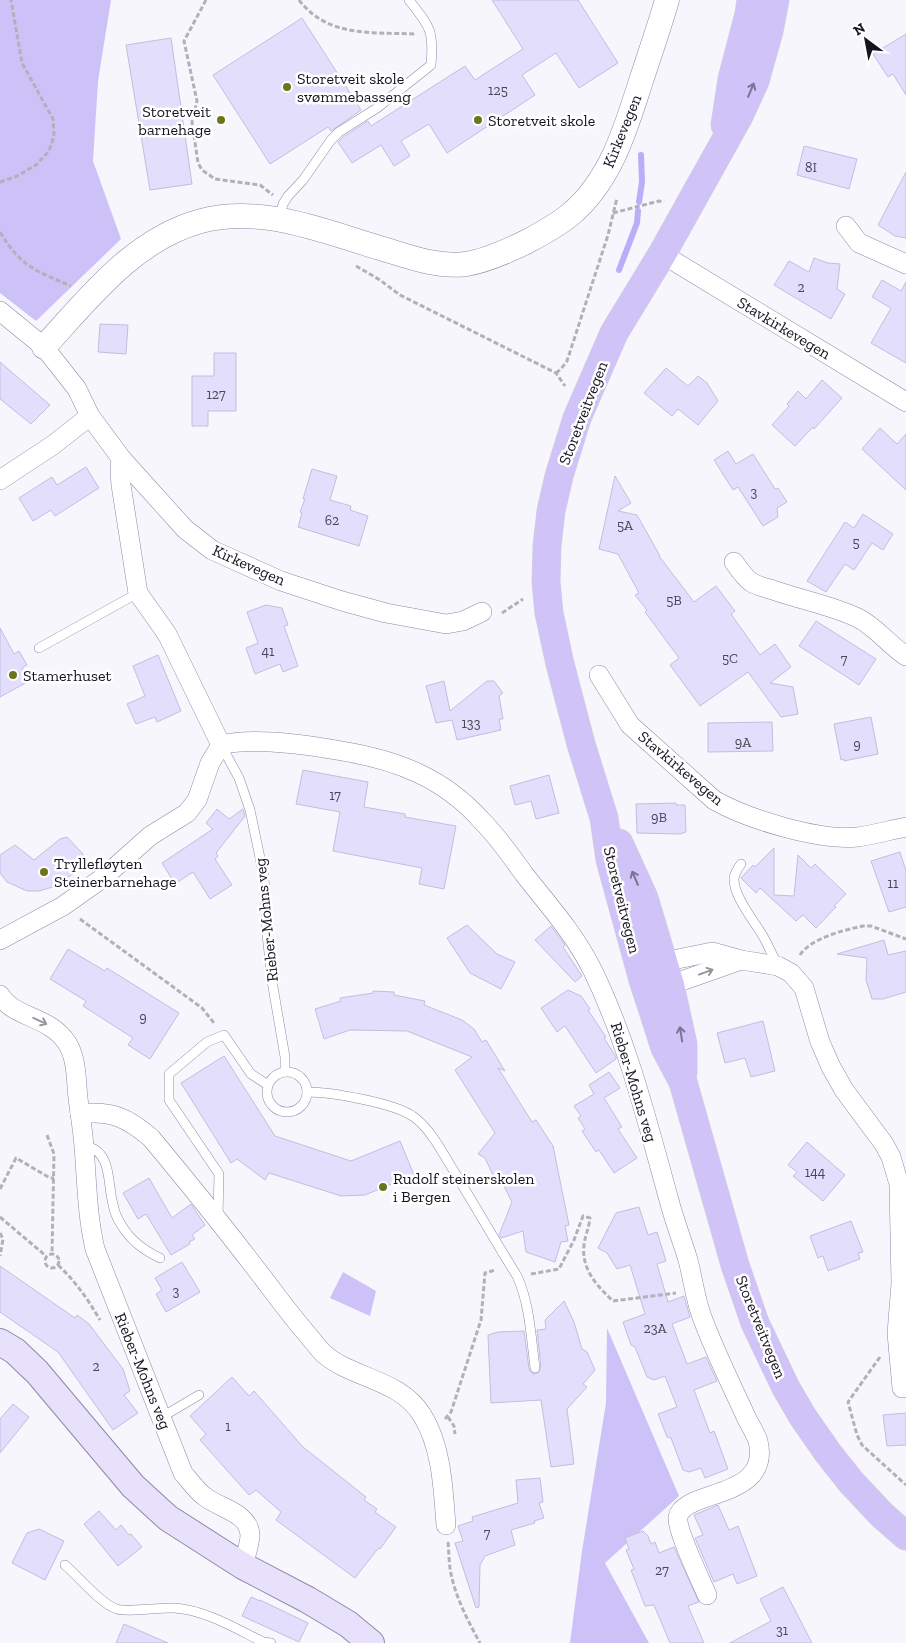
<svg xmlns="http://www.w3.org/2000/svg" width="906" height="1643" font-family="'Zilla Slab',serif">
	<style>
		.green { fill: #ccc2f8 }
		.lines { fill: none; stroke-linecap: round; stroke-linejoin: round }
		.stream { stroke: #bcadf8; stroke-width: 6 }
		.building { fill: #e3defb; stroke: #c3bde0 }
		.service-casing { stroke: #8e88a9; stroke-width: 10 }
		.minor-casing { stroke: #8e88a9; stroke-width: 20 }
		.tertiary-casing { stroke: #8e88a9; stroke-width: 25 }
		.secondary-casing { stroke: #8e88a9; stroke-width: 28 }
		.primary-casing { stroke: #d5d5d7; stroke-width: 29 }
		.path { stroke: #b2b0b9; stroke-width: 3; stroke-dasharray: 5 2.5; stroke-linecap: butt }
		.service { stroke: #fff; stroke-width: 9 }
		.minor { stroke: #fff; stroke-width: 19 }
		.tertiary { stroke: #fff; stroke-width: 24 }
		.secondary { stroke: #e7e1fc; stroke-width: 26 }
		.primary { stroke: #cfc3f8; stroke-width: 28 }
		.oneway { stroke: #7c7497 }
		.oneway2 { stroke: #97959b }
		.poi-dot { fill: #6e741c; stroke: #fff; stroke-width: 2 }
		.labels { text-anchor: middle; dominant-baseline: central; stroke-width: 5; stroke-linejoin: round; paint-order: stroke }
		.number-label { font-size: 14px; fill: #4a4657 }
		.poi-label { font-size: 16px; fill: #171420; stroke: #fff; text-anchor: start }
		.street-label { font-size: 16px; fill: #171420; stroke: #fff }
	</style>
	<rect width="100%" height="100%" fill="#f7f6fd"/>
	<g class="green">
		<path d="M0 0H111L98 81 93 161 121 239 36 321 0 293Z"/>
		<path d="M343 1272 376 1291 370 1316 330 1298Z"/>
		<path d="M607 1328 679 1496 605 1563 649 1643H570L582 1551 606 1403Z"/>
	</g>
	<g class="lines">
		<g class="stream">
			<path d="M639 202 642 182 641 155"/>
			<path d="M619 270 637 223 638 211"/>
		</g>
	</g>
	<g class="building">
		<path d="M492 0H578L618 63 579 88 556 53 522 75 535 95 447 153 429 124 401 141 410 156 394 166 381 145 352 163 338 142 343 137 368 121 371 126 465 66 475 80 523 49Z"/>
		<path d="M302 18 361 110 331 131 328 127 270 164 213 75Z"/>
		<path d="M906 34V95L893 74 888 77 873 54Z"/>
		<path d="M171 38 192 184 150 190 126 45Z"/>
		<path d="M804 146 857 159 849 189 797 175Z"/>
		<path d="M906 172V238L895 236 878 225Z"/>
		<path d="M814 258 828 263 840 264 837 289 845 294 831 319 774 285 789 261 809 272Z"/>
		<path d="M882 280 901 291 906 282V363L871 343 891 308 872 297Z"/>
		<path d="M100 324 128 325 126 354 98 352Z"/>
		<path d="M214 353H236V411H208V426H192V376H214Z"/>
		<path d="M0 362 50 405 31 424 0 399Z"/>
		<path d="M666 368 688 386 698 376 707 383 718 401 698 425 678 409 672 416 644 393Z"/>
		<path d="M822 380 842 398 814 429 813 427 795 446 772 425 789 406 787 404 798 391 806 399Z"/>
		<path d="M880 428 897 444 906 434V490L862 449Z"/>
		<path d="M728 451 736 464 753 454 775 489 778 488 787 502 777 508 778 517 763 526 738 487 733 490 714 460Z"/>
		<path d="M86 467 99 488 55 516 51 510 33 521 19 498 52 477 57 485Z"/>
		<path d="M312 469 337 476 330 500 351 506 350 510 368 516 359 546 298 527 302 513 300 512 305 499H303Z"/>
		<path d="M615 476 631 503 618 511 637 515 660 556H659L694 602 716 586 735 611 731 614 760 655 775 644 791 667 770 683 793 687 798 714 781 717 748 672 700 706 670 665 679 658 645 612 647 610 635 595 639 593 618 554 599 549Z"/>
		<path d="M863 514 893 534 883 550 872 543 854 570 845 564 826 592 807 581 845 522 854 528Z"/>
		<path d="M266 605 282 608 288 625 284 626 298 666 283 672 280 664 255 674 246 648 258 643 247 612Z"/>
		<path d="M816 621 876 659 859 685 799 646Z"/>
		<path d="M0 628 14 654 19 651 27 665 22 668 29 681 0 697Z"/>
		<path d="M158 655 181 711 157 722 155 717 136 724 127 704 145 696 133 666Z"/>
		<path d="M444 681 450 711 487 681H494L503 693 499 696 503 719H499L501 730 457 740 452 720 436 723 426 686Z"/>
		<path d="M871 717 878 754 844 761V759L841 760 834 724Z"/>
		<path d="M772 722 773 751 708 752V723Z"/>
		<path d="M303 770 368 782 364 807 405 814V817L456 826 444 889 419 884 422 868 333 851 340 812 296 804Z"/>
		<path d="M549 775 559 813 536 819 531 801 515 805 510 786Z"/>
		<path d="M676 803V805H685L686 832 680 834 637 833 636 804Z"/>
		<path d="M217 809 229 819 243 809 245 816 216 853 218 856 215 859 232 885 210 899 193 872 175 884 162 863 213 829 206 823Z"/>
		<path d="M67 837 82 853 85 858 74 873 56 886 39 891H27L7 882 0 873V855L15 845 34 860 60 839Z"/>
		<path d="M774 848V895L794 896 798 855 811 868 815 864 846 894 834 906 836 907 816 928 803 915 796 921 760 888 756 893 741 878 753 865 755 867Z"/>
		<path d="M900 852 906 871V907L889 912 871 861Z"/>
		<path d="M467 925 497 954 515 962 501 989 470 973 447 938Z"/>
		<path d="M551 926 565 945 563 947 582 976 575 982 535 940Z"/>
		<path d="M884 940 888 955 906 951V992L883 999H872L866 980 867 958 837 954Z"/>
		<path d="M68 949 105 971 107 968 179 1013 150 1059 128 1045 133 1038 83 1006 86 1001 50 979Z"/>
		<path d="M568 990 581 996 590 1009 588 1010 606 1037 604 1038 616 1057V1059L596 1073 565 1026 557 1032 541 1008Z"/>
		<path d="M373 991 394 992V995L425 1001 424 1005 462 1020 474 1029 482 1042 486 1040 505 1071 498 1068 532 1122 536 1120 553 1146 569 1225 565 1226 568 1241 561 1242 555 1262 526 1252 523 1231 501 1238 499 1235 512 1202 502 1182 492 1183 493 1175 485 1158 478 1154 495 1133 455 1070 472 1057 407 1031 350 1030 324 1039 315 1009 341 1001 340 998 373 993Z"/>
		<path d="M763 1021 775 1071 751 1077 745 1058 725 1063 717 1033Z"/>
		<path d="M224 1056 275 1136 351 1161 400 1141 414 1175 365 1195 341 1196 269 1173 265 1180 237 1159 231 1163 181 1083Z"/>
		<path d="M609 1072 620 1088 604 1098 622 1127 618 1129 637 1158 614 1173 599 1150 596 1152 582 1131 585 1129 578 1118 581 1116 574 1106 594 1094 589 1085Z"/>
		<path d="M807 1142 845 1175 823 1201 793 1176 797 1172 788 1165Z"/>
		<path d="M149 1178 172 1218 191 1204 205 1225 192 1235 195 1239 189 1242 190 1244 171 1255 146 1214 138 1219 123 1193Z"/>
		<path d="M639 1207 648 1235 657 1232 666 1261 657 1264 668 1302 684 1296 690 1317 672 1324 687 1364 706 1357 717 1381 694 1390 710 1433 714 1431 728 1469 705 1478 701 1468 689 1472 683 1470 671 1438 667 1437 658 1414 677 1407 665 1376 654 1380 647 1377 635 1347 631 1345 623 1322 645 1314 630 1265 617 1269 607 1253 598 1248 616 1213Z"/>
		<path d="M851 1221 863 1252 858 1253 860 1259 828 1271 823 1256 818 1258 810 1236Z"/>
		<path d="M182 1262 200 1292 166 1312 156 1294 162 1290 155 1278Z"/>
		<path d="M0 1266 75 1318 77 1315 89 1324 123 1369 130 1391 124 1395 138 1413 113 1430 58 1352 0 1312Z"/>
		<path d="M564 1301 574 1322 582 1349 587 1352 595 1370 583 1384 587 1387 567 1409 574 1464 551 1467 541 1400 491 1403 488 1335 498 1332 524 1331 529 1369 533 1374 538 1373 541 1367 537 1330 546 1329 545 1320Z"/>
		<path d="M232 1377 249 1396 254 1391 303 1447 366 1497 364 1500 377 1509 375 1512 396 1527 380 1549 379 1548 376 1551 355 1578 276 1520 281 1512 256 1490 249 1495 200 1440 206 1434 190 1416Z"/>
		<path d="M13 1404 29 1417 0 1453V1419Z"/>
		<path d="M906 1413V1445L887 1446 883 1415Z"/>
		<path d="M540 1478 543 1502 539 1503 544 1518 534 1521 535 1523 511 1530 515 1545 485 1556 480 1565 479 1607 476 1608 455 1543 463 1541 458 1526 473 1521 472 1517 518 1503 516 1480Z"/>
		<path d="M718 1505 729 1530 738 1526 757 1576 737 1584 733 1574 714 1582 695 1538 703 1535 694 1515Z"/>
		<path d="M99 1511 116 1530 121 1525 129 1535 131 1534 142 1547 118 1566 84 1524Z"/>
		<path d="M39 1529 64 1541 45 1580 12 1563 27 1533Z"/>
		<path d="M643 1531 648 1536 651 1544 655 1542 659 1553 674 1547 699 1602 688 1606 704 1643H670L654 1605 645 1606 631 1570 634 1569 626 1550 629 1549 625 1538Z"/>
		<path d="M783 1587 812 1643H730L771 1621 760 1599Z"/>
		<path d="M251 1597 260 1601V1600L308 1623 299 1642 242 1616Z"/>
		<path d="M124 1624 168 1643H116Z"/>
	</g>
	<g class="lines">
		<defs>
			<g id="service">
				<path d="M279 218 283 204 288 196 303 180 331 140 339 132 377 108 431 65C434 30 430 27 409 0"/>
				<path d="M39 648 138 593"/>
				<path d="M221 745 239 778 250 810 264 877 267 934 272 981 285 1057V1072"/>
				<path d="M741 864C738 868 735 873 734 878 733 896 755 922 764 938 769 947 773 957 778 966"/>
				<circle cx="287" cy="1092" r="20"/>
				<path d="M307 1092C331 1092 395 1103 414 1117 432 1130 446 1159 458 1178 478 1211 497 1244 517 1276 530 1304 531 1338 535 1368"/>
				<path d="M85 1146C113 1151 107 1184 113 1204 114 1211 118 1220 122 1226 131 1241 145 1251 160 1258"/>
				<path d="M218 1217 219 1174 169 1100V1074L207 1042 224 1035 251 1074 268 1085"/>
				<path d="M162 1417 199 1395"/>
				<path d="M65 1565C78 1576 102 1605 117 1609 129 1613 159 1607 174 1608 205 1610 235 1628 263 1642L271 1643"/>
			</g>
			<g id="minor">
				<path d="M846 226 859 243 906 264"/>
				<path d="M662 254 906 402"/>
				<path d="M0 311 44 347 77 389 90 416 121 458 185 529 212 550 281 581 342 601 386 613 446 624 463 621 482 612"/>
				<path d="M121 458 120 470 121 485 138 593 167 634 221 745"/>
				<path d="M0 480 53 445 90 416"/>
				<path d="M734 562C739 569 744 577 751 582 757 586 766 588 773 590 801 600 831 605 858 618 876 627 889 645 906 656"/>
				<path d="M599 675 630 725 714 800C747 819 819 841 857 837 873 835 890 830 906 827"/>
				<path d="M0 940 63 906 104 877 150 836 187 813 197 800 210 763 221 745C252 737 309 745 342 751 397 760 444 778 482 821 498 837 511 856 524 874 549 906 573 932 592 969 628 1043 647 1121 669 1200 674 1220 682 1240 688 1260 693 1279 695 1298 702 1317 714 1350 732 1386 747 1419 751 1426 755 1433 758 1441 772 1500 684 1489 678 1517 676 1529 701 1581 707 1595"/>
				<path d="M655 969 663 962 712 952 741 960 778 966 791 973 804 988 820 1042 831 1067 844 1090 884 1144 891 1157 899 1184 901 1284 897 1333 902 1388"/>
				<path d="M659 983 670 985 741 960"/>
				<path d="M0 995C13 1018 50 1016 67 1043 77 1058 76 1080 78 1098 80 1115 83 1131 84 1147 87 1182 87 1215 95 1249L183 1473C190 1481 196 1490 204 1496 218 1508 249 1512 250 1535 250 1544 245 1557 243 1566"/>
				<path d="M80 1114C111 1110 128 1118 151 1138 186 1180 220 1222 253 1265 271 1288 288 1312 307 1334 312 1340 318 1348 324 1354 353 1379 400 1379 422 1415 442 1447 443 1488 446 1525"/>
			</g>
			<path id="tertiary" d="M44 347C89 298 134 239 201 221 263 205 322 231 380 248 407 256 437 268 466 264 486 261 510 250 528 241 543 233 558 225 571 214 610 181 625 131 640 84 649 56 659 28 667 0"/>
			<path id="secondary" d="M0 1342 15 1351 37 1372 133 1486 168 1518 243 1566 308 1600 348 1624 371 1643"/>
			<g id="primary">
				<path d="M775 0 769 31 755 81 739 116 662 254 614 333 577 418 559 476 551 511 547 546 546 582 549 613 560 664 581 744 604 818 610 860 643 980 665 1048 683 1082 735 1265 755 1323 786 1388 803 1417 828 1453 851 1482 882 1515 906 1536"/>
				<path d="M725 125 732 79 749 14 751 0"/>
				<path d="M619 843 644 898 670 985 683 1044V1072"/>
			</g>
		</defs>
		<use href="#service" class="service-casing"/>
		<use href="#minor" class="minor-casing"/>
		<use href="#tertiary" class="tertiary-casing"/>
		<use href="#secondary" class="secondary-casing"/>
		<use href="#primary" class="primary-casing"/>
		<g class="path">
			<path d="M206 0 184 41 197 101 192 122 198 163 202 170 215 179 260 185 273 195"/>
			<path d="M299 0C328 38 373 32 416 34"/>
			<path d="M0 182 17 176 36 165 49 151 54 136 53 119 22 63 11 0"/>
			<path d="M613 213 659 201 664 202"/>
			<path d="M0 232C21 267 36 271 71 286"/>
			<path d="M356 266 380 280 400 295 556 373 565 386"/>
			<path d="M556 373 561 369 567 361 608 235 617 198"/>
			<path d="M502 613 523 599"/>
			<path d="M80 919 202 1008 214 1023"/>
			<path d="M800 955C811 938 844 930 863 926H871L906 939"/>
			<path d="M47 1135 54 1154 52 1253"/>
			<path d="M0 1189 16 1158 50 1178H54"/>
			<path d="M0 1217 46 1256"/>
			<path d="M0 1233 3 1239 0 1256"/>
			<circle cx="52" cy="1261" r="7"/>
			<path d="M58 1265C76 1282 87 1298 100 1320"/>
			<path d="M531 1274 559 1269 574 1240 583 1216 590 1218C589 1228 585 1236 584 1245 581 1269 597 1286 613 1301L676 1293"/>
			<path d="M880 1357 848 1402 857 1435 862 1445 906 1485"/>
			<path d="M448 1417 454 1426 455 1434"/>
			<path d="M445 1419 451 1412 481 1320 485 1273 495 1270"/>
			<path d="M448 1542C449 1553 449 1564 451 1574 456 1598 468 1621 480 1643"/>
		</g>
		<use href="#service" class="service"/>
		<use href="#minor" class="minor"/>
		<use href="#tertiary" class="tertiary"/>
		<use href="#secondary" class="secondary"/>
		<use href="#primary" class="primary"/>
	</g>
	<defs><path id="oneway-shaft" d="M-6 0H5M1.5-3L5.5 0L1.5 3" fill="none" stroke-width="1.6" stroke-linecap="round" stroke-linejoin="round" transform="scale(1.25)"/></defs>
	<g class="oneway">
		<use href="#oneway-shaft" transform="translate(751 90) rotate(-67)"/>
		<use href="#oneway-shaft" transform="translate(635 878) rotate(-113)"/>
		<use href="#oneway-shaft" transform="translate(681 1034) rotate(-99)"/>
	</g>
	<g class="oneway2">
		<use href="#oneway-shaft" transform="translate(706 972) rotate(-20)"/>
		<use href="#oneway-shaft" transform="translate(40 1021) rotate(25)"/>
	</g>
	<g class="poi-dot">
		<circle cx="287" cy="87" r="5"/>
		<circle cx="221" cy="120" r="5"/>
		<circle cx="478" cy="120" r="5"/>
		<circle cx="13" cy="675" r="5"/>
		<circle cx="44" cy="872" r="5"/>
		<circle cx="383" cy="1187" r="5"/>
	</g>
	<g class="labels">
		<g class="number-label">
			<text x="498" y="90">125</text>
			<text x="811" y="167">8I</text>
			<text x="801" y="287">2</text>
			<text x="216" y="394">127</text>
			<text x="754" y="492">3</text>
			<text x="332" y="520">62</text>
			<text x="625" y="525">5A</text>
			<text x="856" y="542">5</text>
			<text x="674" y="600">5B</text>
			<text x="268" y="651">41</text>
			<text x="730" y="658">5C</text>
			<text x="844" y="659">7</text>
			<text x="471" y="723">133</text>
			<text x="743" y="742">9A</text>
			<text x="857" y="744">9</text>
			<text x="335" y="795">17</text>
			<text x="659" y="817">9B</text>
			<text x="893" y="883">11</text>
			<text x="143" y="1017">9</text>
			<text x="815" y="1172">144</text>
			<text x="176" y="1291">3</text>
			<text x="655" y="1328">23A</text>
			<text x="96" y="1366">2</text>
			<text x="228" y="1426">1</text>
			<text x="487" y="1533">7</text>
			<text x="662" y="1570">27</text>
			<text x="782" y="1630">31</text>
		</g>
		<g class="poi-label">
			<text x="297" y="78">Storetveit skole<tspan x="297" dy="18">svømmebasseng</tspan></text>
			<text x="211" y="111" text-anchor="end">Storetveit<tspan x="211" dy="18">barnehage</tspan></text>
			<text x="488" y="120">Storetveit skole</text>
			<text x="23" y="675">Stamerhuset</text>
			<text x="54" y="863">Tryllefløyten<tspan x="54" dy="18">Steinerbarnehage</tspan></text>
			<text x="393" y="1178">Rudolf steinerskolen<tspan x="393" dy="18">i Bergen</tspan></text>
		</g>
		<g class="street-label">
			<text transform="translate(622 131) rotate(-68)">Kirkevegen</text>
			<text transform="translate(784 328) rotate(31)">Stavkirkevegen</text>
			<text transform="translate(583 413) rotate(-69)">Storetveitvegen</text>
			<text transform="translate(249 565) rotate(24)">Kirkevegen</text>
			<text transform="translate(681 768) rotate(40)">Stavkirkevegen</text>
			<text transform="translate(622 900) rotate(76)">Storetveitvegen</text>
			<text transform="translate(266 920) rotate(-96)">Rieber-Mohns veg</text>
			<text transform="translate(634 1082) rotate(73)">Rieber-Mohns veg</text>
			<text transform="translate(761 1327) rotate(68)">Storetveitvegen</text>
			<text transform="translate(143 1371) rotate(68)">Rieber-Mohns veg</text>
		</g>
	</g>
	<g transform="translate(866 40) rotate(328)" stroke="#ffffff" stroke-width="4" paint-order="stroke">
	<path d="M0-4L9 19L0 12L-9 19Z" fill="#171420"/>
	<text y="-8" font-size="14" font-weight="bold" text-anchor="middle" fill="#171420">N</text>
	</g>
</svg>
